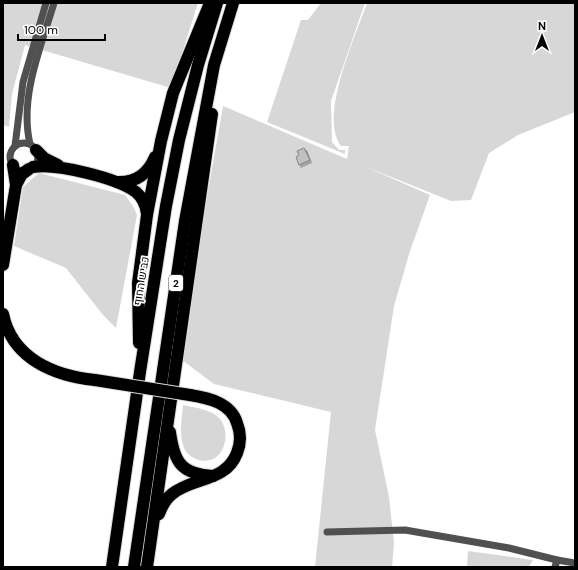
<svg xmlns="http://www.w3.org/2000/svg" width="578" height="570" font-family="'DM Sans',Heebo,sans-serif">
	<style>
		.green { fill: #d7d7d7 }
		.lines { fill: none; stroke-linecap: round; stroke-linejoin: round }
		.motorway-casing { stroke: #dbdbdb; stroke-width: 14 }
		.minor { stroke: #505050; stroke-width: 7 }
		.motorway { stroke: #000; stroke-width: 12 }
		.motorway-bridge-casing { stroke: #dbdbdb; stroke-width: 14; stroke-linecap: butt }
		.motorway-bridge { stroke: #000; stroke-width: 12 }
		.wall { fill: #a5a5a5 }
		.shaded-wall { fill: #868686 }
		.building { fill: #c0c0c0; stroke: #868686 }
		.labels { text-anchor: middle; dominant-baseline: central; stroke-width: 3.5; stroke-linejoin: round; paint-order: stroke }
		.shield { fill: #fff; stroke: #4c4c4c; stroke-width: 1 }
		.shield-label { font-size: 10px; font-weight: bold; fill: #000 }
		.street-label { font-size: 11px; fill: #000; stroke: #fff }
	</style>
	<rect width="100%" height="100%" fill="#fff"/>
	<g class="green">
		<path d="M3 3H198L171 88 25 45 12 94 9 127 3 125Z"/>
		<path d="M321 3H365L331 101 332 142 339 150H345V154L267 122 301 20H308Z"/>
		<path d="M367 3H575V112L518 135 489 153 471 200 451 201 364 166 430 195 410 251 394 306 375 430 389 497 394 543 392 567H315L331 412 214 384 182 360 187 310 223 106 347 159 349 146H341C318 117 356 35 367 3Z"/>
		<path d="M39 173 125 195 133 206 137 215 116 328 103 315 66 268 14 246 23 187Z"/>
		<path d="M183 405C195 408 212 409 220 419 229 430 227 450 215 458 204 465 186 458 183 445 179 432 182 418 183 405Z"/>
		<path d="M468 551 533 560 529 567H467Z"/>
	</g>
	<g class="lines">
		<defs>
			<g id="motorway">
				<path d="M36 150 44 158 58 165"/>
				<path d="M13 165 16 185"/>
				<path d="M33 167C56 163 117 178 136 192 143 198 146 205 147 214"/>
				<path d="M117 182C136 183 148 174 155 157"/>
				<path d="M3 265 16 185 22 174 29 169"/>
				<path d="M3 314C12 359 55 376 95 380"/>
				<path d="M139 343 138 283 147 215 161 141 173 93 210 3"/>
				<path d="M170 432C174 462 181 474 213 476"/>
				<path d="M159 514C162 506 165 499 172 494 193 477 226 482 237 453 241 443 241 433 237 423 231 403 209 398 190 395"/>
				<path d="M112 567 140 372 166 206 179 140 198 65 217 3"/>
				<path d="M134 567 185 221 214 65 233 3"/>
				<path d="M147 567 212 114"/>
			</g>
		</defs>
		<use href="#motorway" class="motorway-casing"/>
		<g class="minor">
			<circle cx="24" cy="157" r="14"/>
			<path d="M30 144C19 97 41 47 54 3"/>
			<path d="M15 146 23 82 46 3"/>
			<path d="M327 532 405 530 509 548 557 560"/>
			<path d="M555 567 557 560 575 563"/>
		</g>
		<use href="#motorway" class="motorway"/>
		<defs>
			<path id="motorway-bridge" d="M95 380 190 395"/>
		</defs>
		<use href="#motorway-bridge" class="motorway-bridge-casing"/>
		<use href="#motorway-bridge" class="motorway-bridge"/>
	</g>
	<path class="wall" d="M307 151 312 163 301 168 299 165Z"/>
	<path class="shaded-wall" d="M304 148 307 151 312 163 310 160Z"/>
	<path class="building" d="M304 148 310 160 299 165 296 157 299 155 297 151Z"/>
	<g class="labels">
		<rect class="shield" x="169" y="275" width="14" height="16" rx="3"/>
		<g class="shield-label">
			<text x="176" y="283">2</text>
		</g>
		<g class="street-label">
			<text transform="translate(141 281) rotate(-81)">כביש החוף</text>
		</g>
	</g>
	<rect width="578" height="570" fill="none" stroke="#000000" stroke-width="8"/>
	<g transform="translate(542 36)" stroke="#ffffff" stroke-width="3" paint-order="stroke">
	<path d="M0-3L7 15L0 10L-7 15Z" fill="#000000"/>
	<text y="-6" font-size="11" font-weight="bold" text-anchor="middle" fill="#000000">N</text>
	</g>
	<path d="M18 34v6h87v-6" fill="none" stroke="#000000" stroke-width="2"/>
	<text x="24" y="34" font-size="12" fill="#000000" stroke="#ffffff" stroke-width="3" paint-order="stroke">100 m</text>
</svg>
